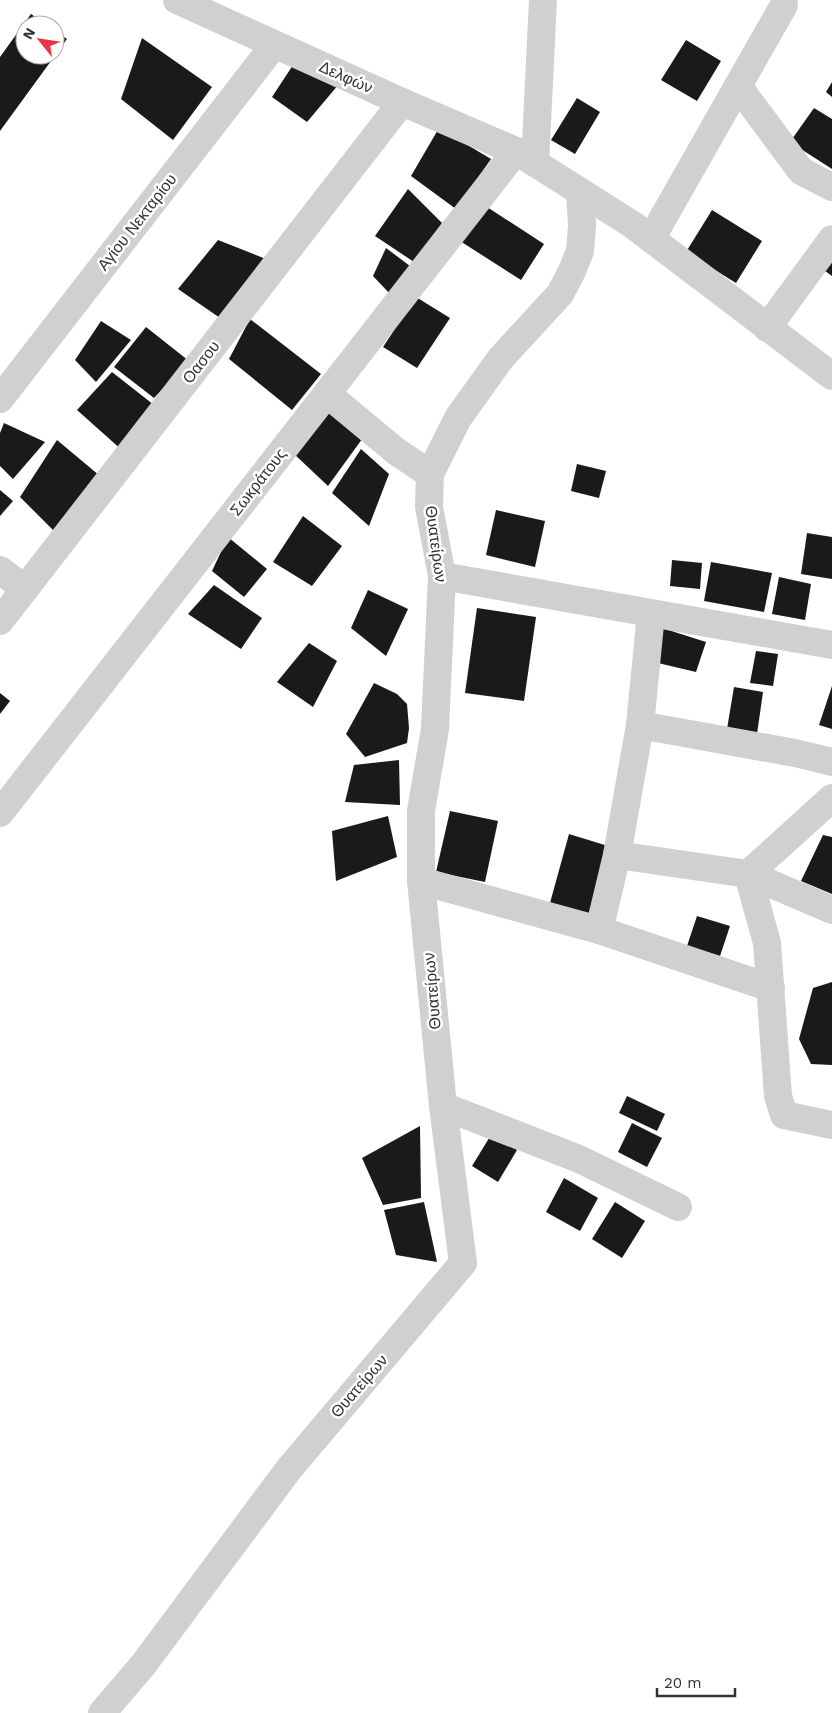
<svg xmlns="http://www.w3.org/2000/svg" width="832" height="1713" font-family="'Work Sans',sans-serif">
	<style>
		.building { fill: #1a1a1a }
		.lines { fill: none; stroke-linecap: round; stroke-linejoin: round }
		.minor { stroke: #d0d0d0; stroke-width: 28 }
		.labels { text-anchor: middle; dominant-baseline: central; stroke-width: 5; stroke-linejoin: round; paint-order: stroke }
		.street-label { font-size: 16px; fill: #333; stroke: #fff }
	</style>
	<rect width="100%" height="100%" fill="#fff"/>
	<g class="building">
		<path d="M31 14 47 25H25V55H55V31L67 39 0 131V57Z"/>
		<path d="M142 38 212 87 173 140 121 99Z"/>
		<path d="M686 40 721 61 697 101 661 80Z"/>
		<path d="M293 65 339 84 307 122 272 97Z"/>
		<path d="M832 82V97L826 92Z"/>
		<path d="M577 98 600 112 575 154 551 140Z"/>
		<path d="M814 108 832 119V169L790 142Z"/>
		<path d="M439 128 491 159 456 209 411 176Z"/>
		<path d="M408 189 442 223 414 262 375 236Z"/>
		<path d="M484 205 544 244 521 280 460 241Z"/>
		<path d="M712 210 762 241 736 283 686 252Z"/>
		<path d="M218 240 266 259 223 320 178 289Z"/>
		<path d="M386 248 414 269 390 294 373 276Z"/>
		<path d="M832 261V276L825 271Z"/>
		<path d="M416 297 450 318 417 368 383 347Z"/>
		<path d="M250 319 321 374 292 410 229 359Z"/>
		<path d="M101 321 131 340 96 382 75 360Z"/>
		<path d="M146 327 189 361 154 398 114 367Z"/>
		<path d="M112 372 154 405 123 451 77 410Z"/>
		<path d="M326 408 365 435 328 486 293 453Z"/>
		<path d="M4 423 45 442 13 479 0 466V433Z"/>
		<path d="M57 440 100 476 54 531 20 497Z"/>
		<path d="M361 449 389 474 369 526 332 493Z"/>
		<path d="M577 464 606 471 599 498 571 491Z"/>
		<path d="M0 490 13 501 0 516Z"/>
		<path d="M496 510 545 521 535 567 486 555Z"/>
		<path d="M303 516 342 546 312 586 273 562Z"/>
		<path d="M807 533 832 537V579L801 574Z"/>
		<path d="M228 537 267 569 244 597 212 571Z"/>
		<path d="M672 560 702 563 700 589 670 586Z"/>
		<path d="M711 562 772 573 764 612 704 601Z"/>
		<path d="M779 577 811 584 805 620 772 614Z"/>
		<path d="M214 585 262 618 241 649 188 614Z"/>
		<path d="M368 590 408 609 386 656 351 628Z"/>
		<path d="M477 608 536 617 524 701 465 693Z"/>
		<path d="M662 628 706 642 696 672 658 663Z"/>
		<path d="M309 643 337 661 313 707 277 682Z"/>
		<path d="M756 651 778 654 773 686 750 683Z"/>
		<path d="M374 683 397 694 407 704 409 728 407 743 365 757 346 734Z"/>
		<path d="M832 686V729L819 725Z"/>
		<path d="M734 687 763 692 757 734 727 729Z"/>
		<path d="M0 693 10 701 0 714Z"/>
		<path d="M399 760 400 805 345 802 354 765Z"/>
		<path d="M450 811 498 821 485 882 436 872Z"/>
		<path d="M388 816 397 857 336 881 332 831Z"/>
		<path d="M569 834 608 846 589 914 550 903Z"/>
		<path d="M823 835 832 837V894L801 881Z"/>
		<path d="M697 916 730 926 720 956 687 946Z"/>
		<path d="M832 982V1065L811 1064 799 1039 813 988Z"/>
		<path d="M627 1096 665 1114 657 1131 619 1113Z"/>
		<path d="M632 1123 662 1138 647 1167 618 1152Z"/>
		<path d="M420 1126 421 1198 383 1205 362 1158Z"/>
		<path d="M491 1135 517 1150 498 1182 472 1166Z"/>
		<path d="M564 1178 598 1198 580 1231 546 1212Z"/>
		<path d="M424 1202 437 1262 396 1255 384 1210Z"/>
		<path d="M615 1202 645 1221 622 1258 592 1239Z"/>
	</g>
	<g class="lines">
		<g class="minor">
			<path d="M177 0 402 102 516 151 633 225 832 376"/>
			<path d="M738 86 801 171 832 187"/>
			<path d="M535 163 543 0"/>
			<path d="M651 239 784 5"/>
			<path d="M767 328 832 239"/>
			<path d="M327 394 397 452 430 474"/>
			<path d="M0 399 274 45"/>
			<path d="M0 570 25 589"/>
			<path d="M442 576 832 645"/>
			<path d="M0 621 402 102"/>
			<path d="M640 725 795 753 832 762"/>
			<path d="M832 798 748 874 832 910"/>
			<path d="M0 813 516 151"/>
			<path d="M617 855 748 874 767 943 778 1096 784 1115 832 1125"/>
			<path d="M421 881 599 930 771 988"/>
			<path d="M599 930 617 855 640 725 651 614"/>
			<path d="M443 1106 579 1159 678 1207"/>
			<path d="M102 1713 143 1665 289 1469 463 1263 443 1106 421 881V811L435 729 442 576 429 507 430 474 458 418 501 358 560 294 572 271 580 251 582 225 580 192"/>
		</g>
	</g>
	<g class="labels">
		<g class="street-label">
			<text transform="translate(346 77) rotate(24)">Δελφών</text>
			<text transform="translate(137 222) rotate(-52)">Αγίου Νεκταρίου</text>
			<text transform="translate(201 362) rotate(-52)">Οασου</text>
			<text transform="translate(258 482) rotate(-52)">Σωκράτους</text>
			<text transform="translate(436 544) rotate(82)">Θυατείρων</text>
			<text transform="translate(432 991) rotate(-95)">Θυατείρων</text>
			<text transform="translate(359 1386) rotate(-49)">Θυατείρων</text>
		</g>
	</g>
	<g transform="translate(40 40) rotate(300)"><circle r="24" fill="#ffffff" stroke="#adadad"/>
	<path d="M0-4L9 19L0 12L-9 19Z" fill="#e63946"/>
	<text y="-8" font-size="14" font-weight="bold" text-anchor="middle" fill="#333333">N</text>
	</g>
	<path d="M657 1688v8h78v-8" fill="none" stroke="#333333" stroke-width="2.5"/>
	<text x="664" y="1688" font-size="15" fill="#333333" stroke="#ffffff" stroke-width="4" paint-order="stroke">20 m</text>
</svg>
